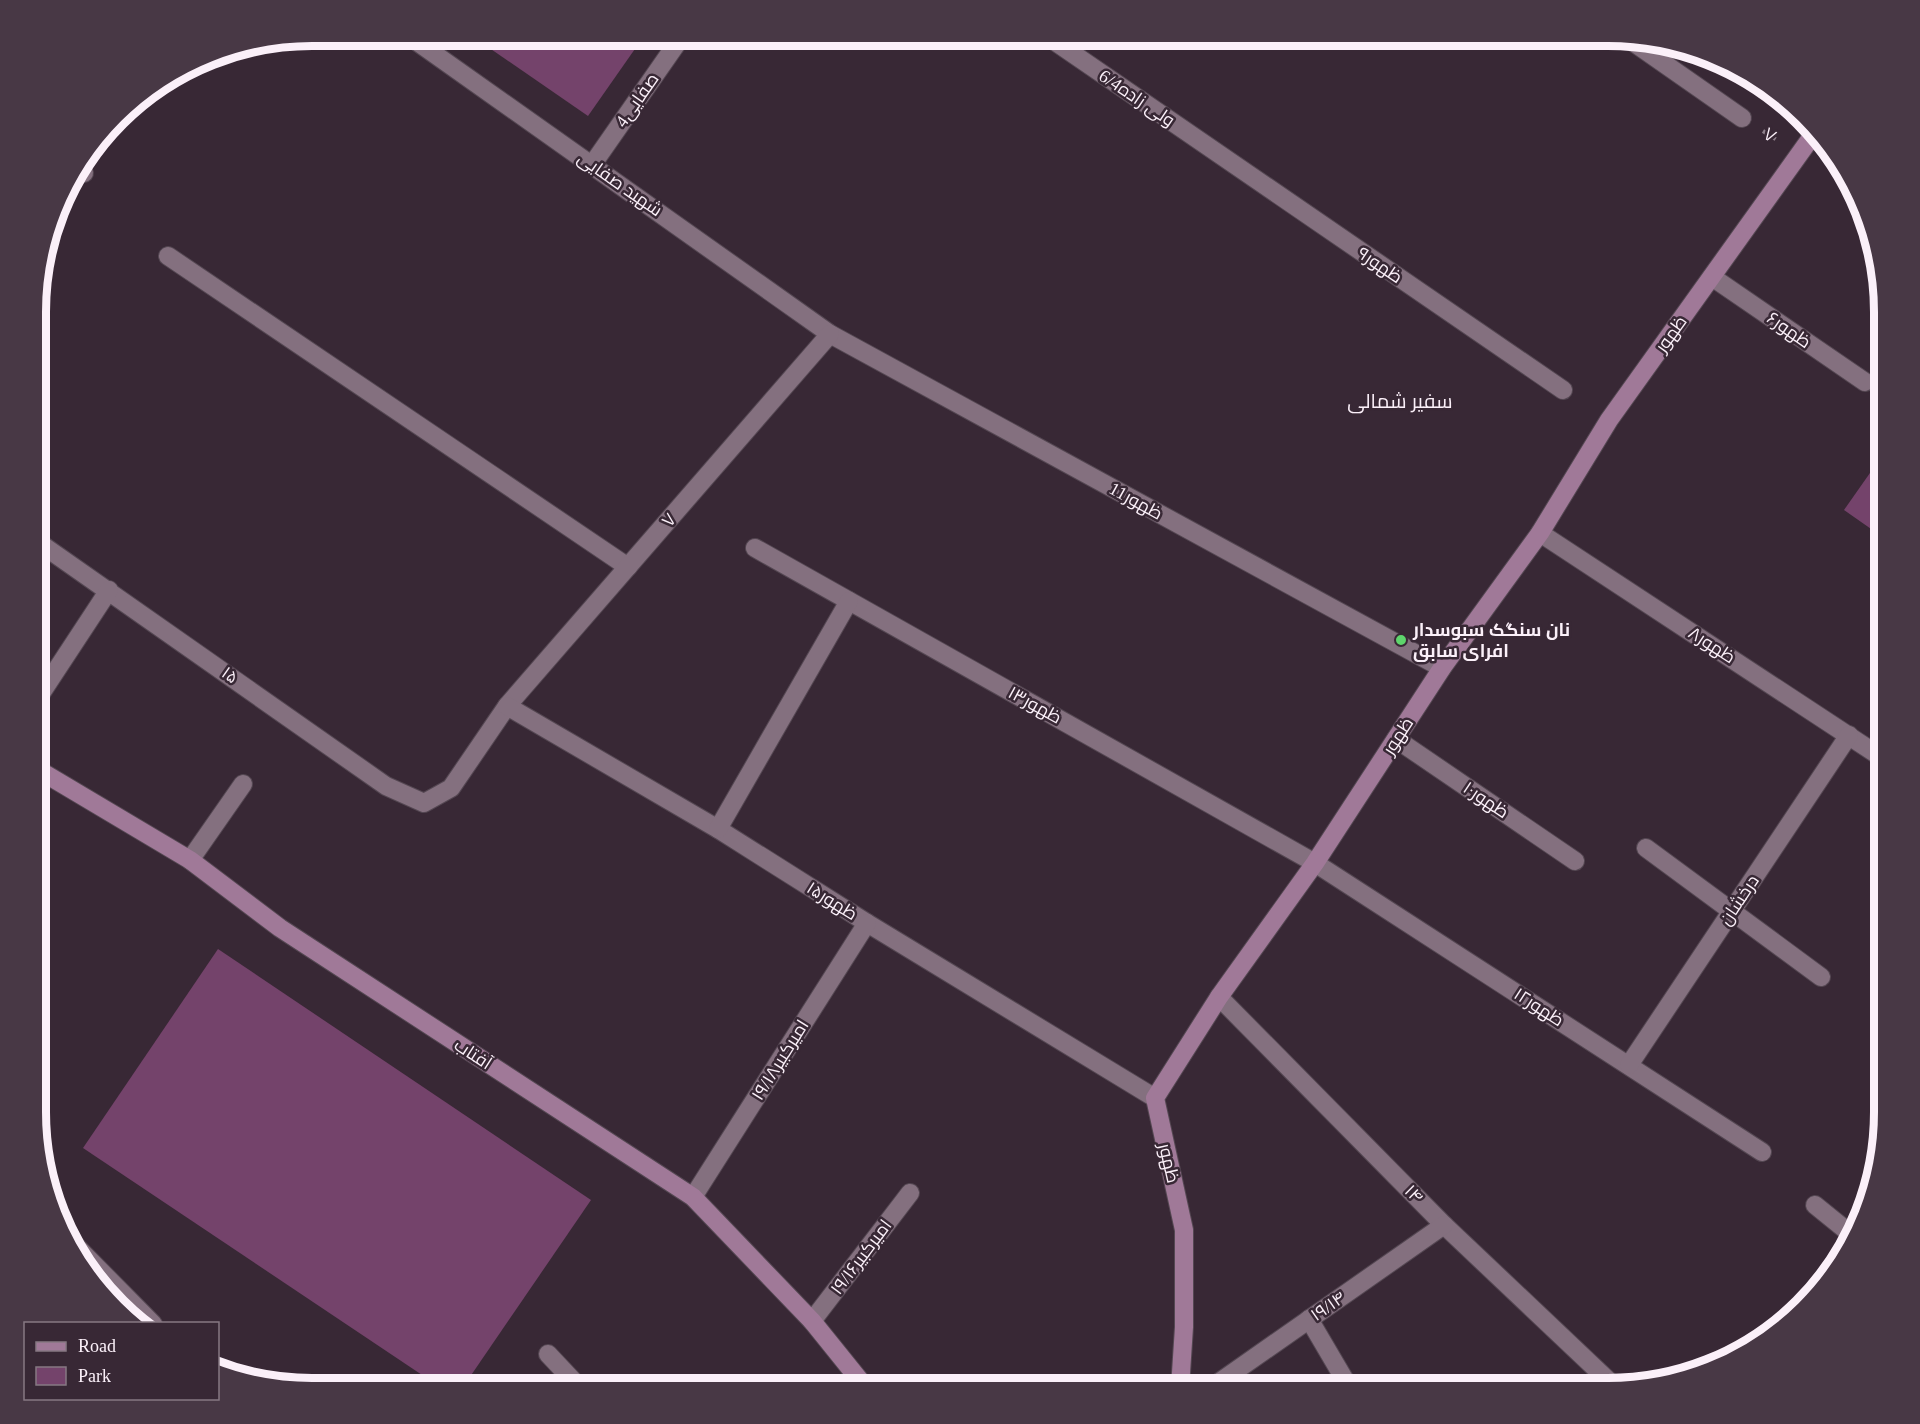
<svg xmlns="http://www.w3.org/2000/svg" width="1920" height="1424" font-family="'Times New Roman',Cairo,serif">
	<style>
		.green { fill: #74436b }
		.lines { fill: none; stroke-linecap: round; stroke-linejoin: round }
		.street-casing { stroke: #544752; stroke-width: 20 }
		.secondary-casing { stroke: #544752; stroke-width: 20 }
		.path { stroke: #8e808b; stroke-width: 4; stroke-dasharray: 6 3; stroke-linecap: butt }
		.street { stroke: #84707f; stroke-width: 18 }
		.secondary { stroke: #a07998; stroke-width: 18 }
		.poi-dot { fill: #5ed56c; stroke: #382835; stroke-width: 2 }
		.labels { text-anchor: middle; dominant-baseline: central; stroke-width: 5; stroke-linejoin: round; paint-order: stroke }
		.street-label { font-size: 18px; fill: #fbf0f9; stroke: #382835 }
		.poi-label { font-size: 18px; font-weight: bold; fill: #fbf0f9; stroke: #382835; text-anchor: start }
		.neighbourhood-label { font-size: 20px; fill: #fbf0f9; stroke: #382835 }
		.rim { fill: none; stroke: #fbf0f9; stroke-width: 8 }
	</style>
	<rect width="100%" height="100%" fill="#382835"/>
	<g class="green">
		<path d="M472 36H644L588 116Z"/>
		<path d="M1884 453V538L1844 510Z"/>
		<path d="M218 949 591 1200 463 1387H440L83 1148Z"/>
	</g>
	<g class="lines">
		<defs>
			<g id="street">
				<path d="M409 36 830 334 1442 668"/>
				<path d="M1047 36 1563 390"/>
				<path d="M1626 37 1742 118"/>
				<path d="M592 165 682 36"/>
				<path d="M78 168 84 173"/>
				<path d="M168 256 628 567"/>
				<path d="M1712 277 1865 382"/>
				<path d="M1540 533 1884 759"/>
				<path d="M38 542 386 786 424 803 451 788 507 706 830 334"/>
				<path d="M755 548 1315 863 1762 1152"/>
				<path d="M38 698 109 590"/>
				<path d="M507 706 718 829 867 923 1155 1098"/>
				<path d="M1396 739 1575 861"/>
				<path d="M718 829 849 601"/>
				<path d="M1646 848 1821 977"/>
				<path d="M190 860 243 784"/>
				<path d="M1219 997 1444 1225 1614 1386"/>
				<path d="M1629 1065 1849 735"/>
				<path d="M693 1197 867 923"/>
				<path d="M1815 1205 1852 1235"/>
				<path d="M68 1238 153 1324"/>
				<path d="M1309 1319 1346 1382"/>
				<path d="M812 1321 910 1193"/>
				<path d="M548 1354 580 1388"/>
				<path d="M1211 1388 1444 1225"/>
			</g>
			<g id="secondary">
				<path d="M37 769 190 860 280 928 693 1197 812 1321 866 1388"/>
				<path d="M1180 1388 1184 1327V1230L1155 1098 1219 997 1315 863 1442 668 1540 533 1609 420 1813 135"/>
			</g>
		</defs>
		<use href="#street" class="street-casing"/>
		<use href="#secondary" class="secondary-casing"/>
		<path class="path" d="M1763 131 1777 140"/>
		<use href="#street" class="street"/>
		<use href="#secondary" class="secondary"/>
	</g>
	<circle class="poi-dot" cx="1401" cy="640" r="6"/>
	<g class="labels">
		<g class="street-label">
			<text transform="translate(1137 98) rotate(34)">6/4ولی زاده</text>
			<text transform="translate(637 100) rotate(-55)">4صفایی</text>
			<text transform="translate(1770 135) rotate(32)">۷</text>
			<text transform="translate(620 184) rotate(35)">شهید صفایی</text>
			<text transform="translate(1380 265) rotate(34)">ظهور۹</text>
			<text transform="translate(1789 330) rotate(35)">ظهور۶</text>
			<text transform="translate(1671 334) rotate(-54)">ظهور</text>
			<text transform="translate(1136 501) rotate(29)">11ظهور</text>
			<text transform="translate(669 520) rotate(-49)">۷</text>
			<text transform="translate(1712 645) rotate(33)">ظهور۸</text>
			<text transform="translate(230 675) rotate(35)">۱۵</text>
			<text transform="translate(1035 705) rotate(29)">ظهور۱۳</text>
			<text transform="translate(1398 736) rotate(-57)">ظهور</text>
			<text transform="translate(1486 800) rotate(34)">ظهور۱۰</text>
			<text transform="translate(1739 900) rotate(-56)">درخشان</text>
			<text transform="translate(832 901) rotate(32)">ظهور۱۵</text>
			<text transform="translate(1539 1007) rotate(33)">ظهور۱۲</text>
			<text transform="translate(473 1054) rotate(33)">آفتاب</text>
			<text transform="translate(780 1060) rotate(-58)">امیرکبیر۱۹/۱۸</text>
			<text transform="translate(1169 1163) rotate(77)">ظهور</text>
			<text transform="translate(1414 1194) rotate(45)">۱۴</text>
			<text transform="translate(861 1257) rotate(-53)">امیرکبیر۱۹/۱۶</text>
			<text transform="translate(1328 1306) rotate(-35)">۱۹/۱۴</text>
		</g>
		<g class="poi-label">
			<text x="1413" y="630">نان سنگک سبوسدار<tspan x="1413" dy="21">افرای سابق</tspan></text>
		</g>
		<g class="neighbourhood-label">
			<text x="1400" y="401">سفیر شمالی</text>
		</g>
	</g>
	<path d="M0 0H1920V1424H0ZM312 46H1608A266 266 0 0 1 1874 312V1112A266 266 0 0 1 1608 1378H312A266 266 0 0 1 46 1112V312A266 266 0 0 1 312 46Z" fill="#483845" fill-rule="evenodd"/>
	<path class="rim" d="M312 46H1608A266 266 0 0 1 1874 312V1112A266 266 0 0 1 1608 1378H312A266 266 0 0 1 46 1112V312A266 266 0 0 1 312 46Z"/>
	<rect x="24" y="1322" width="195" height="78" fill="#382835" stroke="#867883" stroke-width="1.5"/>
	<rect x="36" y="1342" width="30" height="9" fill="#a07998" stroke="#867883" stroke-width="1.5"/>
	<text x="78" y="1352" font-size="18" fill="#fbf0f9">Road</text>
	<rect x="36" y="1367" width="30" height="18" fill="#74436b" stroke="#867883" stroke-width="1.5"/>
	<text x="78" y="1382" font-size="18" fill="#fbf0f9">Park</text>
</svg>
